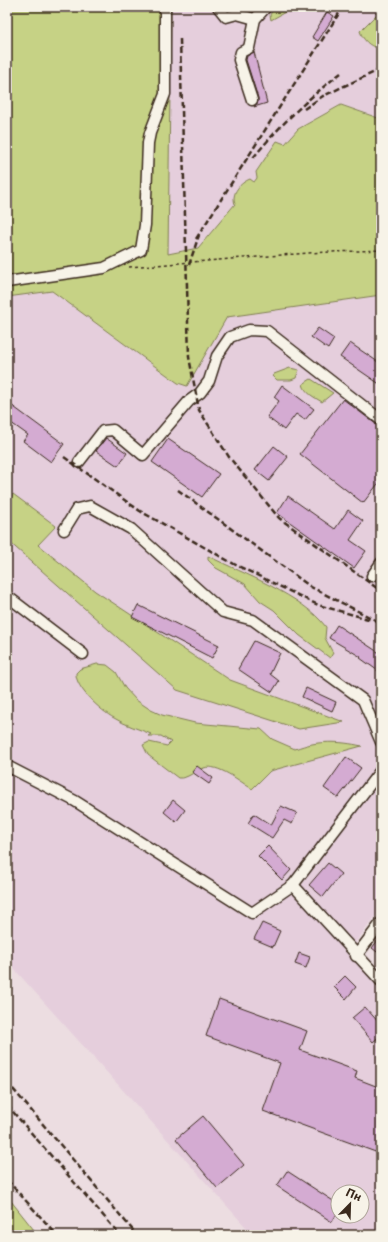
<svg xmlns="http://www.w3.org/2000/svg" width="388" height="1242" font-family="'Playpen Sans',sans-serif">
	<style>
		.built { fill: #e5cedc; fill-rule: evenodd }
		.green { fill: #c6d285; stroke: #807e52 }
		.building { fill: #d4abd2; stroke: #3b2a1e }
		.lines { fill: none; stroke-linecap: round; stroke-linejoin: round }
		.minor-casing { stroke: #3b2a1e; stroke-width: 13 }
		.path { stroke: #3b2a1e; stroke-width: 1.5; stroke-dasharray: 3 3; stroke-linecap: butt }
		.minor { stroke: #f7f3e8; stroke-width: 10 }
		.rail { stroke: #3b2a1e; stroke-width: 2.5; stroke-dasharray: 6 3; stroke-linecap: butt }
	</style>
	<rect width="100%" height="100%" fill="#ecdde1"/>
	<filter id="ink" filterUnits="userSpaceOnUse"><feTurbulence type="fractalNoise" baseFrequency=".025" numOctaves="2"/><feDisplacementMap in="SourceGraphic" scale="8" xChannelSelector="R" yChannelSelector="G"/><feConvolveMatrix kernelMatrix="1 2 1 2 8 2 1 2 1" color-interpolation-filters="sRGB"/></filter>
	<g filter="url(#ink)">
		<g class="built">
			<path d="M171 7H381V119L341 105 298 129 198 248 168 254Z"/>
			<path d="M52 291 178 383 187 386 226 317 381 295V770L293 885 381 981V1235H253L7 961V297ZM338 1192H362V1216H338Z"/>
			<path d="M381 779V909L355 943 300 887Z"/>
		</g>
		<g class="green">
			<path d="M7 7H171L168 254 198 248 235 204C231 193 240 183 250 179L254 182 257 178 256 172 277 141 285 144 298 129 341 105 381 119V295L227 317 187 386 178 383 52 291 7 297Z"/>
			<path d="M274 7H291L287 11 271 20 270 15Z"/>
			<path d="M381 10V47L378 48C369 46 363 40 360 31Z"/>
			<path d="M290 368 299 370 296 378 291 380H277L273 376 274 374Z"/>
			<path d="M311 379 333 393 322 402C314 397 305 393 303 384Z"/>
			<path d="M13 494 56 526 38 545 95 591 230 680 344 722 299 729 177 690 7 540V503Z"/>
			<path d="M208 556C244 574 302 595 326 627L325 638 333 653 330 658 299 635 274 610 260 601 245 584 216 568 208 560Z"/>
			<path d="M97 664 107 665 116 672 125 688 136 700 151 710 162 715 195 723 261 729 272 739 295 749C318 740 339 741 362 746L270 771 252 789C241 782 217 763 204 768 194 771 188 779 178 778L148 755 143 745 149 742 167 746 171 742 161 736H148L151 734C139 729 125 725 114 718 101 711 75 688 76 673L80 669Z"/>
			<path d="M7 1196 38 1235H12L7 1233Z"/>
		</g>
		<g class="building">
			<path d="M327 12 334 16 318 41 312 37Z"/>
			<path d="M254 52 267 103 254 107 258 102V98L246 60 247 56Z"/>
			<path d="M318 328 334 339 328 349 311 337Z"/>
			<path d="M350 343 381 364V385L340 357Z"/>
			<path d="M282 385 314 409 305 420 296 414 284 430 267 417 279 401 274 397Z"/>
			<path d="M343 399 381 428V480L363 503 300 454Z"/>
			<path d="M7 402 64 444 51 462 23 441 28 435 7 420Z"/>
			<path d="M106 438 127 453 118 466 96 451Z"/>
			<path d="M168 439 219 474 202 497 152 462Z"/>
			<path d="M274 446 288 457 269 481 255 470Z"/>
			<path d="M288 496 335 529 348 510 363 521 350 540 366 551 354 568 277 513Z"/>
			<path d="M138 605 219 645 212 658 132 617Z"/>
			<path d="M337 625 381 654V673L360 658 361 657 329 638Z"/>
			<path d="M254 641 280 653 270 674 279 681 272 692 238 669Z"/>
			<path d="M306 688 336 702 332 711 302 697Z"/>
			<path d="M346 757 361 768 338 798 324 788Z"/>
			<path d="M197 766 213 778 209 784 192 772Z"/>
			<path d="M173 800 185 810 176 822 164 812Z"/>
			<path d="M281 806 297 813 292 824 284 820 272 838 248 823 254 814 271 825Z"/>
			<path d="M268 846 291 870 282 880 258 856Z"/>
			<path d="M328 863 341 874 323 897 309 885Z"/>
			<path d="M262 923 280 931 273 947 254 939Z"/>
			<path d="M381 936V955L372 948Z"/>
			<path d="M299 953 310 957 306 968 295 964Z"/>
			<path d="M345 976 356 987 346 999 334 987Z"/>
			<path d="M219 999 307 1031 300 1050 357 1071 355 1078 381 1088V1154L263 1111 280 1063 206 1036Z"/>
			<path d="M365 1007 381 1025V1035L373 1042 352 1018Z"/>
			<path d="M203 1116 244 1165 217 1188 176 1139Z"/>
			<path d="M287 1171 338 1204V1212L332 1222 277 1186Z"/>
		</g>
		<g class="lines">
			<defs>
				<g id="minor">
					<path d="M218 7 226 17 237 14 255 19"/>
					<path d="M252 100 239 60 241 52 249 48 255 19 266 7"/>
					<path d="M7 282 104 268 141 250 145 225 148 143 150 133 165 94V7"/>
					<path d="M79 462 103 431 113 430 143 455 189 401 200 393 209 381 217 356 230 337 249 330 267 331 381 420"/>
					<path d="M64 530 77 509 90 506 131 529 223 612 253 620 363 700 381 742"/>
					<path d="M372 576 381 563"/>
					<path d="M7 596 83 654"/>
					<path d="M7 766 75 801 252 913 293 885 381 770"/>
					<path d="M293 885 381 981"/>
					<path d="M356 956 381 923"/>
				</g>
			</defs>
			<use href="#minor" class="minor-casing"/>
			<path class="path" d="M129 267 308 253 381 250"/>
			<use href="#minor" class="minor"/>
			<g class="rail">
				<path d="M180 39 189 357 199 410 229 457 279 518 381 591"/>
				<path d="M304 109 323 96 381 69"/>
				<path d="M253 158C281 124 306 100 341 73"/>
				<path d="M196 239 343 7"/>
				<path d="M189 265 199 235"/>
				<path d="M64 457 140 511 234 564 318 605 372 620"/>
				<path d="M178 490 311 587 381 623"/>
				<path d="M7 1082 137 1235"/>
				<path d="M7 1105 120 1235"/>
				<path d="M7 1180 57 1235"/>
			</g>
		</g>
	</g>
	<rect width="388" height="1242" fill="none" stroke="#f7f3e8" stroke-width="24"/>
	<rect x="12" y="12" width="364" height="1218" fill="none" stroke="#3b2a1e" stroke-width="1.5" filter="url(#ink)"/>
	<g transform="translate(350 1204) rotate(23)"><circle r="19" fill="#f7f3e8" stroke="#aca397"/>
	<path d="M0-3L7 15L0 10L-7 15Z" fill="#3b2a1e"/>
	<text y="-6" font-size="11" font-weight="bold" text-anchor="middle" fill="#3b2a1e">Пн</text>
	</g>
</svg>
